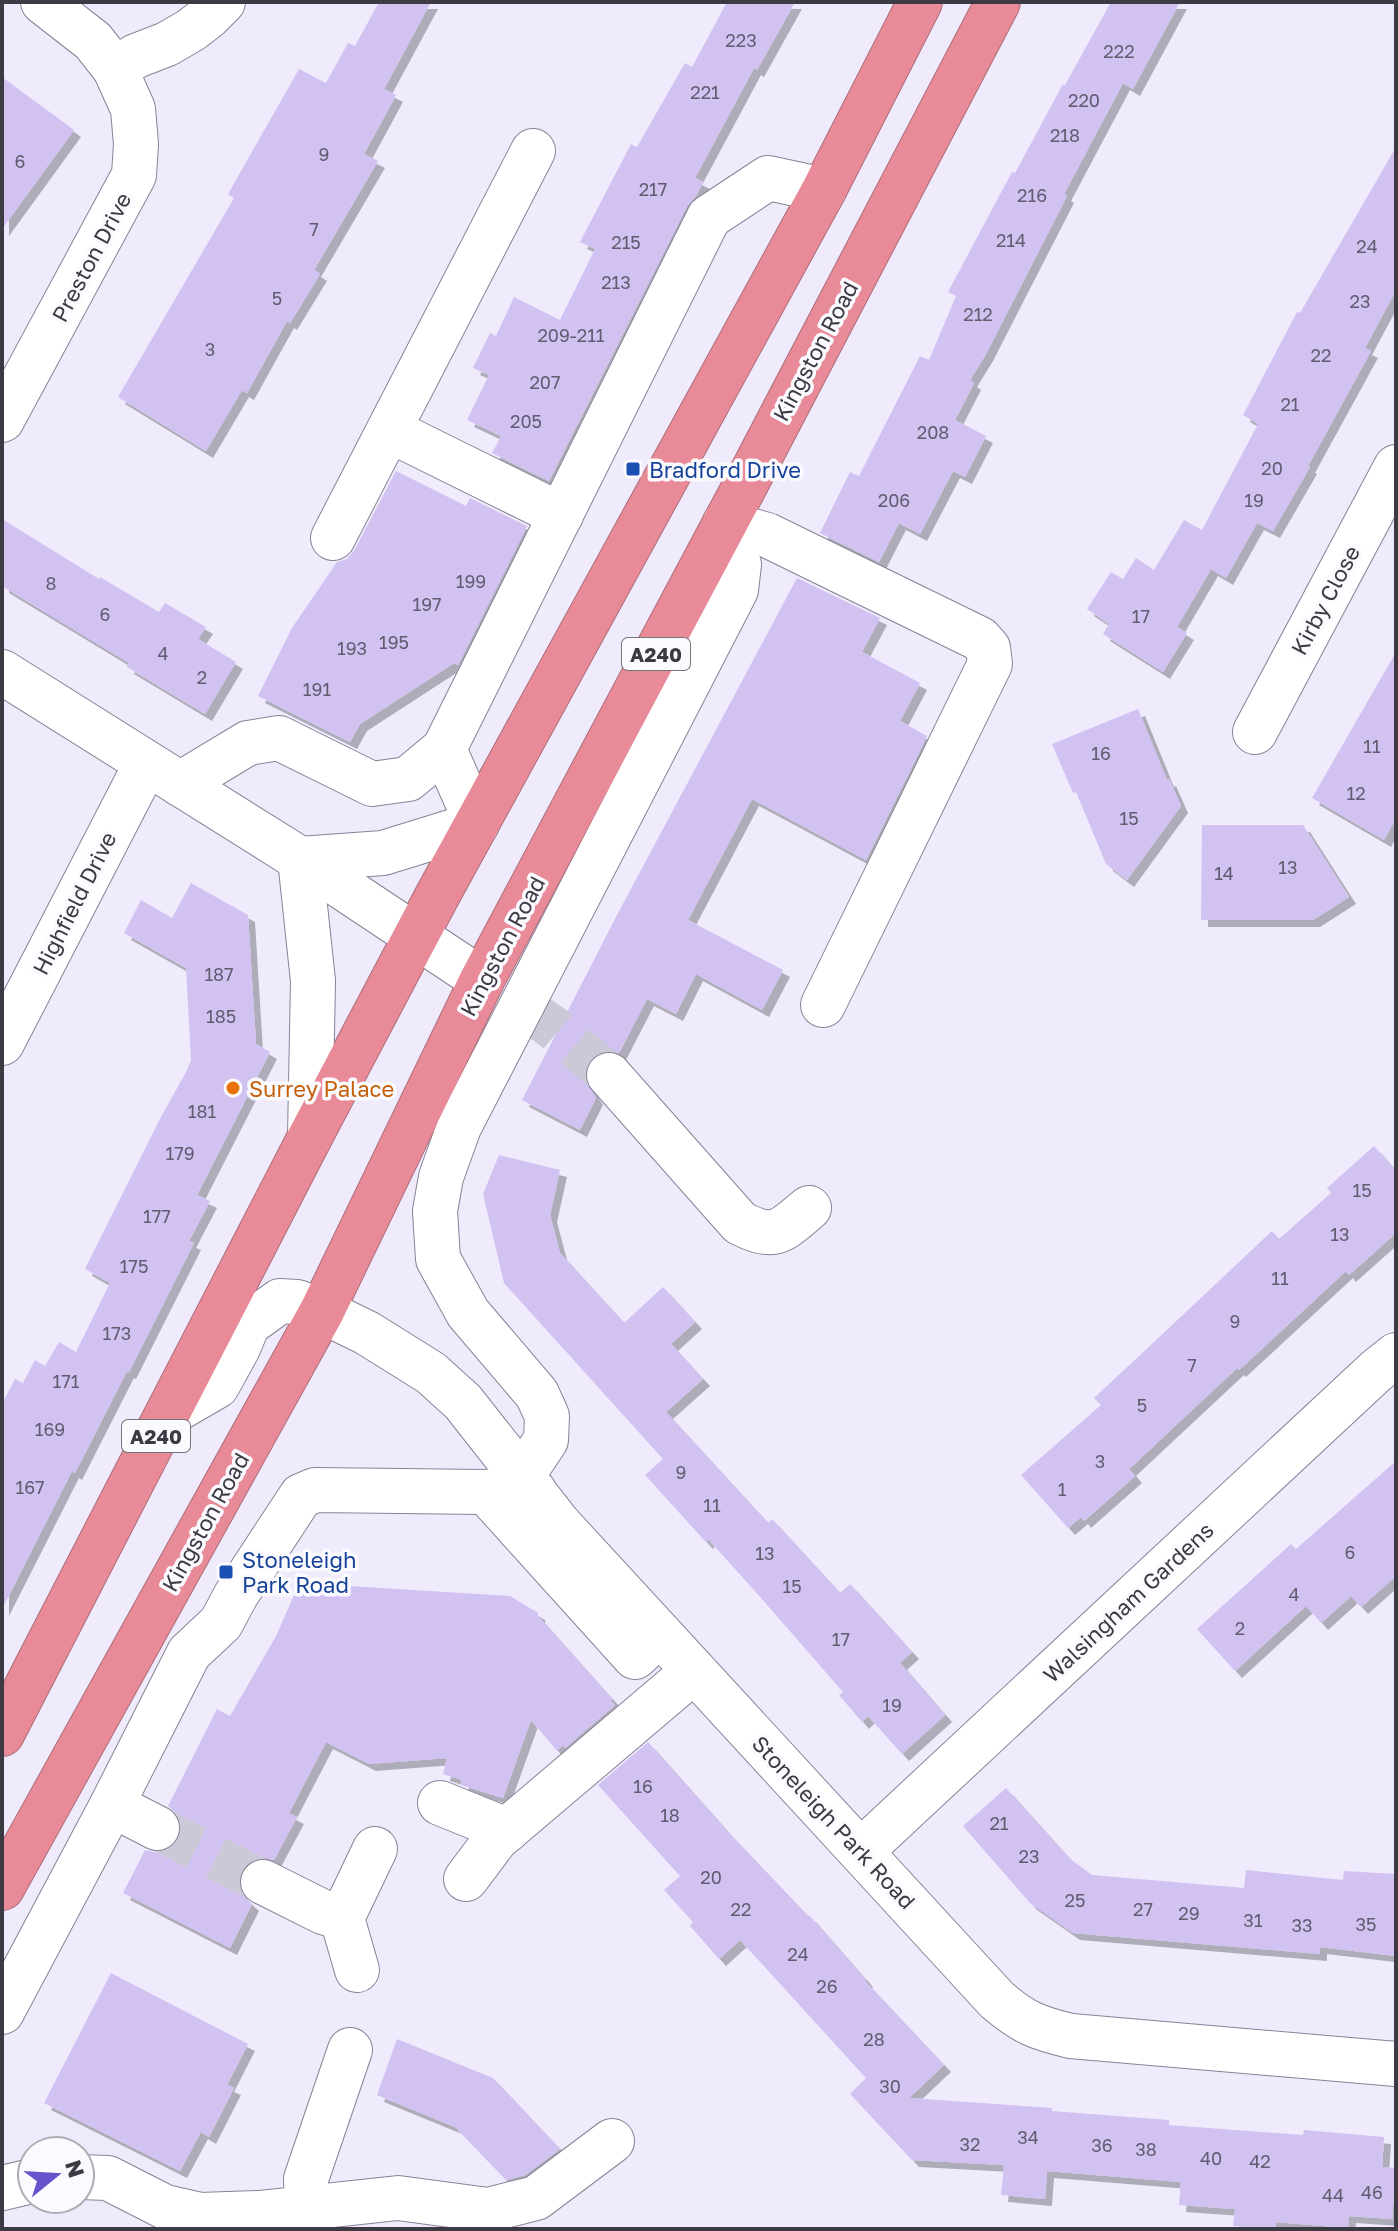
<svg xmlns="http://www.w3.org/2000/svg" width="1398" height="2231" font-family="'Golos Text',sans-serif">
	<style>
		.building { fill: #d1c2f2; filter: url(#shadow) }
		.lines { fill: none; stroke-linecap: round; stroke-linejoin: round }
		.minor-tunnel { stroke: #cbc8d8; stroke-width: 44; stroke-dasharray: 44 22; stroke-linecap: butt }
		.minor-casing { stroke: #878397; stroke-width: 46 }
		.highway-casing { stroke: #ac6e7a; stroke-width: 46 }
		.minor { stroke: #fff; stroke-width: 44 }
		.highway { stroke: #e88a97; stroke-width: 44 }
		.transit-dot { fill: #1a4fb4; stroke: #fbfaff; stroke-width: 3 }
		.food-dot { fill: #e8710a; stroke: #fbfaff; stroke-width: 3 }
		.labels { text-anchor: middle; dominant-baseline: central; stroke-width: 7; stroke-linejoin: round; paint-order: stroke }
		.number-label { font-size: 18px; fill: #615c6f }
		.shield { fill: #fbfaff; stroke: #75747b; stroke-width: 2 }
		.shield-label { font-size: 20px; font-weight: bold; fill: #3c3a43 }
		.street-label { font-size: 22px; fill: #3c3a43; stroke: #fbfaff }
		.transit-label { font-size: 22px; fill: #164399; stroke: #fbfaff; text-anchor: start }
		.food-label { font-size: 22px; fill: #c56008; stroke: #fbfaff; text-anchor: start }
	</style>
	<defs>
		<filter id="shadow"><feDropShadow dx="7" dy="7" stdDeviation="0" flood-color="#0004"/></filter>
	</defs>
	<rect width="100%" height="100%" fill="#efebfd"/>
	<g class="building">
		<path d="M379 2H431L384 89 396 95 364 154 378 161 314 270 320 274 290 323 287 321 247 393 242 390 206 451 118 397 234 198 228 194 299 69 326 83 348 43 355 46Z"/>
		<path d="M727 2H795L757 70 754 68 695 178 703 182 696 196 687 206 549 481 492 453 501 436 467 420 489 375 473 368 490 333 496 336 514 297 560 320 595 249 580 242 631 144 637 147 685 63 692 67Z"/>
		<path d="M1111 2H1180L1133 89 1123 83 1064 194 1067 196 986 354 970 380 974 383 955 420 986 436 965 477 953 471 920 534 899 523 879 562 820 533 850 472 859 476 920 356 929 360 956 296 948 292 1012 172 1015 173 1063 84 1065 85Z"/>
		<path d="M2 77 74 130 2 229Z"/>
		<path d="M1396 147V290L1365 348 1371 351 1308 466 1310 467 1273 531 1257 523 1226 578 1211 569 1177 627 1187 633 1163 672 1103 634 1109 624 1087 609 1111 572 1123 579 1136 558 1154 570 1184 520 1202 530 1258 424 1243 415 1297 312 1300 313Z"/>
		<path d="M396 471 466 506 470 498 527 526 458 665 454 663 360 724 350 742 258 696 292 628 337 562 347 559 355 549Z"/>
		<path d="M2 519 99 579 100 577 159 612 165 603 206 627 198 639 236 662 205 714 127 667 129 663 2 586Z"/>
		<path d="M797 578 880 618 862 652 920 683 900 721 927 736 866 860 752 799 688 920 783 970 762 1010 696 974 676 1014 647 999 619 1053 603 1051 593 1056 586 1066 585 1081 596 1098 580 1130 522 1100 617 915Z"/>
		<path d="M1396 652V818L1384 840 1312 798Z"/>
		<path d="M1138 709 1167 780 1169 779 1181 806 1127 880 1106 864 1076 792 1073 793 1052 744Z"/>
		<path d="M1202 825H1303L1349 897 1313 920H1201Z"/>
		<path d="M191 883 248 915 256 1044 270 1052 197 1195 210 1201 189 1241 194 1243 129 1372 127 1371 75 1473 72 1471 2 1609V1404L15 1379 23 1383 35 1360 45 1366 59 1342 76 1352 110 1283 85 1269 161 1117 186 1072 191 1060 186 968 124 933 141 900 172 918Z"/>
		<path d="M1374 1146 1396 1171V1233L1349 1275 1346 1271 1239 1370 1237 1368 1129 1469 1135 1476 1084 1521 1081 1517 1068 1528 1021 1475 1101 1405 1094 1398 1154 1342 1272 1231 1279 1239 1331 1193 1327 1188Z"/>
		<path d="M499 1155 560 1170 550 1215 560 1253 624 1323 663 1287 695 1322 671 1344 703 1379 666 1412 768 1523 772 1519 840 1593 850 1584 912 1652 900 1663 945 1715 902 1754 868 1716 862 1722 839 1695 843 1692 754 1590 708 1539 706 1542 645 1475 663 1459 504 1283 483 1194Z"/>
		<path d="M1396 1461V1576L1361 1607 1351 1596 1321 1623 1306 1606 1235 1671 1197 1629 1291 1544 1296 1549Z"/>
		<path d="M317 1584 510 1596 538 1613V1616L612 1699 611 1701 615 1705 565 1748 563 1745 557 1751 531 1720 503 1798 461 1785 462 1780 443 1774 447 1758 369 1764 326 1742 289 1813 297 1817 274 1860 262 1857 250 1861 240 1872 238 1883 242 1895 252 1904 230 1948 123 1893 145 1850 159 1853 171 1848 179 1840 182 1826 177 1814 168 1806 217 1709 230 1716 276 1636 295 1593Z"/>
		<path d="M648 1742 728 1832 808 1916 809 1915 866 1980 865 1981 944 2065 909 2098 1052 2108V2111L1169 2120V2125L1303 2135 1304 2130 1384 2137 1382 2167 1396 2168 1392 2219 1349 2216 1348 2228 1276 2222 1275 2229 1233 2226 1235 2209 1179 2205 1181 2182 1047 2171 1045 2199 1001 2195 1004 2165 912 2160 850 2094 866 2078 740 1940 719 1959 690 1926 693 1922 664 1890 680 1876 598 1785Z"/>
		<path d="M1006 1788 1069 1858 1092 1875 1244 1888 1246 1870 1343 1880 1344 1871 1396 1874V1956L1320 1947V1954L1073 1933 1030 1903 963 1826Z"/>
		<path d="M111 1973 248 2044 227 2085 234 2088 209 2137 201 2132 180 2171 44 2103Z"/>
		<path d="M397 2039 493 2078 560 2149 525 2175 506 2180 455 2127 377 2095Z"/>
	</g>
	<g class="lines">
		<g class="minor-tunnel">
			<path d="M522 1006 551 1026 609 1075"/>
			<path d="M157 1828 263 1882"/>
		</g>
		<defs>
			<g id="minor">
				<path d="M115 69 136 56 167 44 191 30 208 17 223 2"/>
				<path d="M2 420 134 175 136 144 133 109 115 69 93 41 43 2"/>
				<path d="M389 430 561 515"/>
				<path d="M725 523 767 535 980 639 988 648 990 664 823 1005"/>
				<path d="M333 538 533 151"/>
				<path d="M2 672 300 859 482 980"/>
				<path d="M1255 732 1396 467"/>
				<path d="M180 784 248 743 279 738 372 784 408 779 444 749 709 217 768 178 824 190"/>
				<path d="M300 859 313 981 310 1137"/>
				<path d="M300 859 383 853 477 824 444 749"/>
				<path d="M2 1043 146 764"/>
				<path d="M609 1075 740 1223C776 1241 781 1231 809 1208"/>
				<path d="M167 1415 217 1386 238 1348 248 1324 280 1301 297 1302 322 1311 367 1333 431 1373 463 1402 559 1524 997 2000C1024 2023 1037 2028 1071 2036L1396 2064"/>
				<path d="M522 1476 546 1440 547 1416 537 1394 468 1313 438 1259 435 1211 441 1177 459 1127 736 590 739 564 725 523"/>
				<path d="M486 1492 635 1657 660 1634"/>
				<path d="M440 1803 507 1830"/>
				<path d="M112 1805 157 1828"/>
				<path d="M861 1851 1376 1371 1396 1355"/>
				<path d="M466 1879 496 1839 694 1671"/>
				<path d="M263 1882 323 1912 342 1918"/>
				<path d="M357 1970 342 1918 375 1849"/>
				<path d="M2 2012 112 1805 189 1653 221 1623 236 1595 301 1496 315 1490 486 1492 508 1489 534 1491"/>
				<path d="M80 2177 108 2178 165 2207 200 2215 259 2213 398 2198 488 2210 536 2198 612 2141"/>
				<path d="M2 2188 32 2181"/>
				<path d="M307 2207 306 2179 350 2050"/>
			</g>
			<g id="highway">
				<path d="M2 1734 310 1137 436 898 824 190 920 2"/>
				<path d="M2 1888 322 1311 482 980 748 480 998 2"/>
			</g>
		</defs>
		<use href="#minor" class="minor-casing"/>
		<use href="#highway" class="highway-casing"/>
		<use href="#minor" class="minor"/>
		<use href="#highway" class="highway"/>
	</g>
	<g class="transit-dot">
		<rect x="625" y="461" width="16" height="16" rx="4"/>
		<rect x="218" y="1564" width="16" height="16" rx="4"/>
	</g>
	<circle class="food-dot" cx="233" cy="1088" r="8"/>
	<g class="labels">
		<g class="number-label">
			<text x="741" y="40">223</text>
			<text x="1119" y="51">222</text>
			<text x="705" y="92">221</text>
			<text x="1084" y="100">220</text>
			<text x="1065" y="135">218</text>
			<text x="324" y="154">9</text>
			<text x="20" y="161">6</text>
			<text x="653" y="189">217</text>
			<text x="1032" y="195">216</text>
			<text x="314" y="229">7</text>
			<text x="1011" y="240">214</text>
			<text x="626" y="242">215</text>
			<text x="1367" y="246">24</text>
			<text x="616" y="282">213</text>
			<text x="277" y="298">5</text>
			<text x="1360" y="301">23</text>
			<text x="978" y="314">212</text>
			<text x="571" y="335">209-211</text>
			<text x="210" y="349">3</text>
			<text x="1321" y="355">22</text>
			<text x="545" y="382">207</text>
			<text x="1290" y="404">21</text>
			<text x="526" y="421">205</text>
			<text x="933" y="432">208</text>
			<text x="1272" y="468">20</text>
			<text x="894" y="500">206</text>
			<text x="1254" y="500">19</text>
			<text x="471" y="581">199</text>
			<text x="51" y="583">8</text>
			<text x="427" y="604">197</text>
			<text x="105" y="614">6</text>
			<text x="1141" y="616">17</text>
			<text x="394" y="642">195</text>
			<text x="352" y="648">193</text>
			<text x="163" y="653">4</text>
			<text x="202" y="677">2</text>
			<text x="317" y="689">191</text>
			<text x="1372" y="746">11</text>
			<text x="1101" y="753">16</text>
			<text x="1356" y="793">12</text>
			<text x="1129" y="818">15</text>
			<text x="1288" y="867">13</text>
			<text x="1224" y="873">14</text>
			<text x="219" y="974">187</text>
			<text x="221" y="1016">185</text>
			<text x="202" y="1111">181</text>
			<text x="180" y="1153">179</text>
			<text x="1362" y="1190">15</text>
			<text x="157" y="1216">177</text>
			<text x="1340" y="1234">13</text>
			<text x="134" y="1266">175</text>
			<text x="1280" y="1278">11</text>
			<text x="1235" y="1321">9</text>
			<text x="117" y="1333">173</text>
			<text x="1192" y="1365">7</text>
			<text x="66" y="1381">171</text>
			<text x="1142" y="1405">5</text>
			<text x="50" y="1429">169</text>
			<text x="1100" y="1461">3</text>
			<text x="681" y="1472">9</text>
			<text x="30" y="1487">167</text>
			<text x="1062" y="1489">1</text>
			<text x="712" y="1505">11</text>
			<text x="1350" y="1552">6</text>
			<text x="765" y="1553">13</text>
			<text x="792" y="1586">15</text>
			<text x="1294" y="1594">4</text>
			<text x="1240" y="1628">2</text>
			<text x="841" y="1639">17</text>
			<text x="892" y="1705">19</text>
			<text x="643" y="1786">16</text>
			<text x="670" y="1815">18</text>
			<text x="999" y="1823">21</text>
			<text x="1029" y="1856">23</text>
			<text x="711" y="1877">20</text>
			<text x="1075" y="1900">25</text>
			<text x="741" y="1909">22</text>
			<text x="1143" y="1909">27</text>
			<text x="1189" y="1913">29</text>
			<text x="1253" y="1920">31</text>
			<text x="1366" y="1924">35</text>
			<text x="1302" y="1925">33</text>
			<text x="798" y="1954">24</text>
			<text x="827" y="1986">26</text>
			<text x="874" y="2039">28</text>
			<text x="890" y="2086">30</text>
			<text x="1028" y="2137">34</text>
			<text x="970" y="2144">32</text>
			<text x="1102" y="2145">36</text>
			<text x="1146" y="2149">38</text>
			<text x="1211" y="2158">40</text>
			<text x="1260" y="2161">42</text>
			<text x="1372" y="2192">46</text>
			<text x="1333" y="2195">44</text>
		</g>
		<g class="shield">
			<rect x="622" y="638" width="68" height="32" rx="6"/>
			<rect x="122" y="1420" width="68" height="32" rx="6"/>
		</g>
		<g class="shield-label">
			<text x="656" y="654">A240</text>
			<text x="156" y="1436">A240</text>
		</g>
		<g class="street-label">
			<text transform="translate(91 257) rotate(-62)">Preston Drive</text>
			<text transform="translate(815 351) rotate(-62)">Kingston Road</text>
			<text transform="translate(1325 600) rotate(-62)">Kirby Close</text>
			<text transform="translate(74 903) rotate(-63)">Highfield Drive</text>
			<text transform="translate(502 946) rotate(-62)">Kingston Road</text>
			<text transform="translate(205 1522) rotate(-61)">Kingston Road</text>
			<text transform="translate(1128 1602) rotate(-43)">Walsingham Gardens</text>
			<text transform="translate(834 1822) rotate(47)">Stoneleigh Park Road</text>
		</g>
		<g class="transit-label">
			<text x="649" y="469">Bradford Drive</text>
			<text x="242" y="1559">Stoneleigh<tspan x="242" dy="25">Park Road</tspan></text>
		</g>
		<g class="food-label">
			<text x="249" y="1088">Surrey Palace</text>
		</g>
	</g>
	<rect width="1398" height="2231" fill="none" stroke="#3c3a43" stroke-width="8"/>
	<g transform="translate(56 2175) rotate(72)"><circle r="38" fill="#fbfaff" stroke="#afadb4" stroke-width="2"/>
	<path d="M0-6L14 30L0 20L-14 30Z" fill="#6953cc"/>
	<text y="-12" font-size="22" font-weight="bold" text-anchor="middle" fill="#3c3a43">N</text>
	</g>
</svg>
